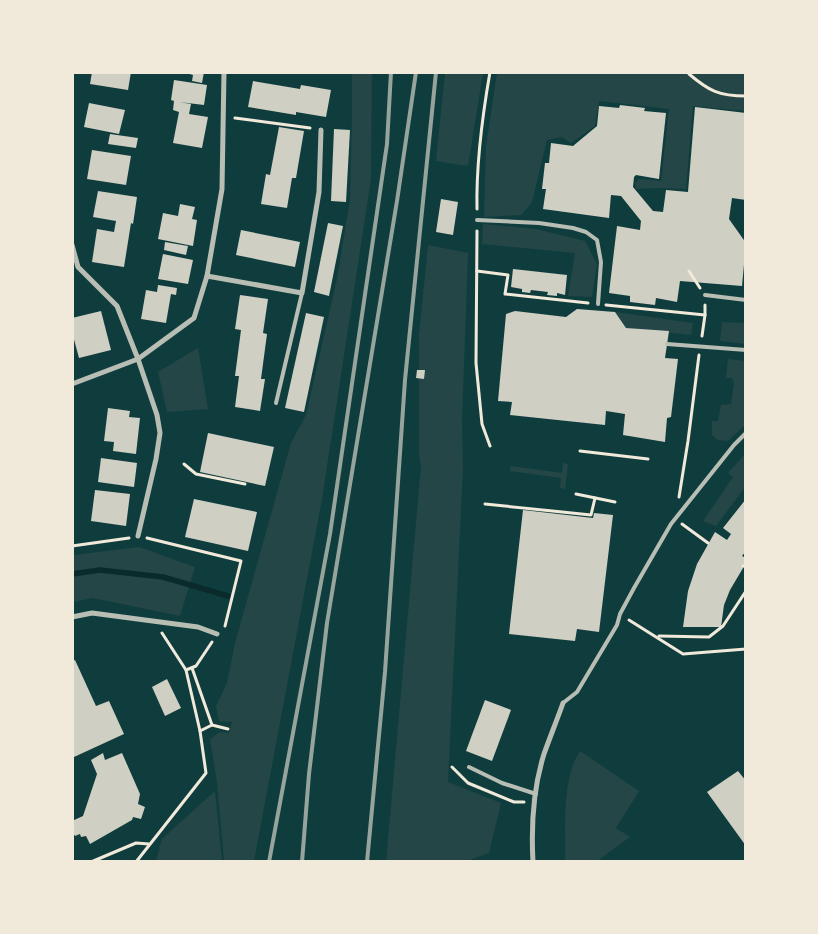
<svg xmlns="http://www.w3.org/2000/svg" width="818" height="934" font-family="Quicksand,sans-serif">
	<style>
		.green { fill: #244646 }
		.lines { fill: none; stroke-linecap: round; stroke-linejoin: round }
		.stream { stroke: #0a2a2b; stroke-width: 5.5 }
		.building { fill: #cfcfc3 }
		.path { stroke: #f1e9da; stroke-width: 3 }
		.service { stroke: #b8beb3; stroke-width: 4 }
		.minor { stroke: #b8beb3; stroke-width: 5 }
		.rail { stroke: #97a49c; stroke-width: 4 }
	</style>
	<rect width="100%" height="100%" fill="#0f3d3e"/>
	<g class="green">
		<path d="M352 73H372L371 179 322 499 254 861H224L217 782 210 739 220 732 229 733 232 722 219 721 216 706 227 683 235 643 291 443 306 415 337 279 350 200 352 116Z"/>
		<path d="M445 73H483L468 166 436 161Z"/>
		<path d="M497 73H745V111L693 106 686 189 659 188 636 189 635 183 639 179 661 181 669 109 599 101 595 126 571 143 562 137 547 140 532 202 521 215 484 217 486 146Z"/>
		<path d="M483 224 536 229 585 241 597 264 592 297 568 296 575 253 482 244Z"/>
		<path d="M428 245 468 253 462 420 463 468 448 782 501 803 489 853 467 861 386 862 421 466 419 455V335Z"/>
		<path d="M615 312 693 323 691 335 626 328Z"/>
		<path d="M722 322 745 323V344L720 341Z"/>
		<path d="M198 348 208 409 167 412 158 372Z"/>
		<path d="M728 359 746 361 745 425 728 441 718 440 712 435V421H718L721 405 731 404 734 383 732 378H726Z"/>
		<path d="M745 454V487L716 526 703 521 733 477 728 473Z"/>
		<path d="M563 463 568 464 565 489 560 488 561 478 510 471 511 466 562 473Z"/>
		<path d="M139 547 195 567 180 616 93 598 73 602V555Z"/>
		<path d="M580 751 639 791 616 828 630 837 597 861H565C566 828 561 780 580 751Z"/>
		<path d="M215 791 222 861H156L162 839Z"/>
	</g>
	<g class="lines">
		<path class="stream" d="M72 574 100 570 163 577 228 596"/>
	</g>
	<g class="building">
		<path d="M92 72H131L128 90 90 84Z"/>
		<path d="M183 72H204L202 83 192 81 193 75Z"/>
		<path d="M174 80 207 85 204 105 179 102 191 104 189 114 208 117 202 148 173 143 179 112 173 110 174 101 171 100Z"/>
		<path d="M253 81 300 89 301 85 331 90 326 117 296 112V115L248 107Z"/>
		<path d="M89 103 125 110 119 134 84 127Z"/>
		<path d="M620 105 645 108 644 111 666 113 659 179 636 175 634 177 633 187 653 211 663 212 666 190 688 192 695 107 746 113V200L732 198 729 219 746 243 742 286 680 281 677 302 656 298 655 305 630 302V296L609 293 617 226 640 230 641 221 621 196 611 195 609 218 543 209 546 189H542L545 163H549L551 143 573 146 597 126 599 106 619 108Z"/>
		<path d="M279 127 304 131 296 178H292L287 208 261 204 266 174 270 175Z"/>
		<path d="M334 129 350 130 346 202 331 201Z"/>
		<path d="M110 134 138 138 136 148 108 144Z"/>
		<path d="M92 150 131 156 126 185 87 179Z"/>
		<path d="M98 191 137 197 133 224 131 223 124 267 92 262 97 229 114 232 116 221 93 217Z"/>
		<path d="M441 199 458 202 453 235 436 232Z"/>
		<path d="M180 204 195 207 192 219 197 220 193 246 158 239 163 213 178 216Z"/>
		<path d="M328 223 343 226 329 296 314 292Z"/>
		<path d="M241 230 300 242 295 267 236 255Z"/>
		<path d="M165 242 188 246 186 255 164 250Z"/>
		<path d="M163 254 193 260 188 284 158 279Z"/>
		<path d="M513 269 567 275 565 295 557 293V296L547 295 548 292 531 290 530 293 522 292V289L511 287Z"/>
		<path d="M158 285 177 288 176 295 171 294 166 323 141 319 146 290 157 292Z"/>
		<path d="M240 295 268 299 263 333 267 334 261 379H265L260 411 235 407 239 376H235L241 330 235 329Z"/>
		<path d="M577 309 615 312 626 328 669 331 665 358 678 359 671 417 667 418 665 442 623 435 625 414 606 411 605 425 510 415 512 402 498 401 506 314 515 311 566 317Z"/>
		<path d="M101 311 111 350 79 358 72 332V318Z"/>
		<path d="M306 313 324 317 304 412 285 408Z"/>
		<path d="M417 370H425L424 379 416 378Z"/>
		<path d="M108 408 130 411 129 417 140 418 136 454 113 451 114 442 104 441Z"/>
		<path d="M208 433 274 447 265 486 200 472Z"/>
		<path d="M101 458 137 463 134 487 98 482Z"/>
		<path d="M95 490 130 494 126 526 91 521Z"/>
		<path d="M194 499 257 512 248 551 185 537Z"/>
		<path d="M746 499V551L742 556 746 558V563L730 590 724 605 721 627H683L688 591 697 564 715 532 727 540 731 534 723 528Z"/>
		<path d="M523 510 593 518 594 513 613 515 599 632 577 629 575 641 509 634Z"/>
		<path d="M75 660 96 706 109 701 124 734 74 757 72 754V661Z"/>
		<path d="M167 679 181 708 165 716 152 687Z"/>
		<path d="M485 700 511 710 492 761 466 751Z"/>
		<path d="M103 753 105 760 122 753 140 794 138 804 145 807 141 819 133 817 132 820 90 844 86 836 81 837 80 834 75 836 72 831V821L83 816 97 774 91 760Z"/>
		<path d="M738 771 746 781V846L707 792Z"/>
	</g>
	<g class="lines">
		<g class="path">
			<path d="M689 72V74C709 91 719 96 746 96"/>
			<path d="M235 118 310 128"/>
			<path d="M477 209C476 163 482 118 490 72"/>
			<path d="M477 231 476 363 482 424 490 446"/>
			<path d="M477 271 508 275 505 294 588 303"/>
			<path d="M689 271 700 288"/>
			<path d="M606 305 705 315"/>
			<path d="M702 336 705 315V305"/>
			<path d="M580 451 648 459"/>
			<path d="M184 464 196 474 245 484"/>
			<path d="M576 494 615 502"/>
			<path d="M679 497 688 441 699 355"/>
			<path d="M485 504 591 515 595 498"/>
			<path d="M682 524 708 543"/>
			<path d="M147 538 241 561 225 626"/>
			<path d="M72 546 129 538"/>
			<path d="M743 566H746"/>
			<path d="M629 620 683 654 746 649"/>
			<path d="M659 636 709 637 723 626 746 591"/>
			<path d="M192 668 212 725 228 729"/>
			<path d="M186 670 196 666 212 642"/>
			<path d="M200 731 212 725"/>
			<path d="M452 767 468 783 514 802H524"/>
			<path d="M91 862 136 843 149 844"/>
			<path d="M136 862 206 773 200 731 186 670 162 633"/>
		</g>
		<g class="service">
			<path d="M477 220 539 223 573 228 586 232 597 240 601 262 598 304"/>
			<path d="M705 295 746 300"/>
			<path d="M667 344 746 350"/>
			<path d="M276 403 302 293"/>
			<path d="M563 703 577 692 617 625 620 614 634 588 671 524 734 445 746 433"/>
			<path d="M469 767 502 783 536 794"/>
		</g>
		<g class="minor">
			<path d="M72 245 78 267 117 306 138 359 157 415 160 433 156 459 138 536"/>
			<path d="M207 276 302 293 319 192 321 130"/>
			<path d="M72 384 138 359 194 318 207 276 222 189 224 72"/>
			<path d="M72 617 92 613 198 627 217 634"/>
			<path d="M533 862C531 826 533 789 544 754 550 737 557 720 563 703"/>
		</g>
		<g class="rail">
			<path d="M269 862 330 534 387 144 391 72"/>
			<path d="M302 862 309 774 327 623 397 201 416 72"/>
			<path d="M367 862 385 672 405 380 436 72"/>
		</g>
	</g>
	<rect width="818" height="934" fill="none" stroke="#f1e9da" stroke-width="148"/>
</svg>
